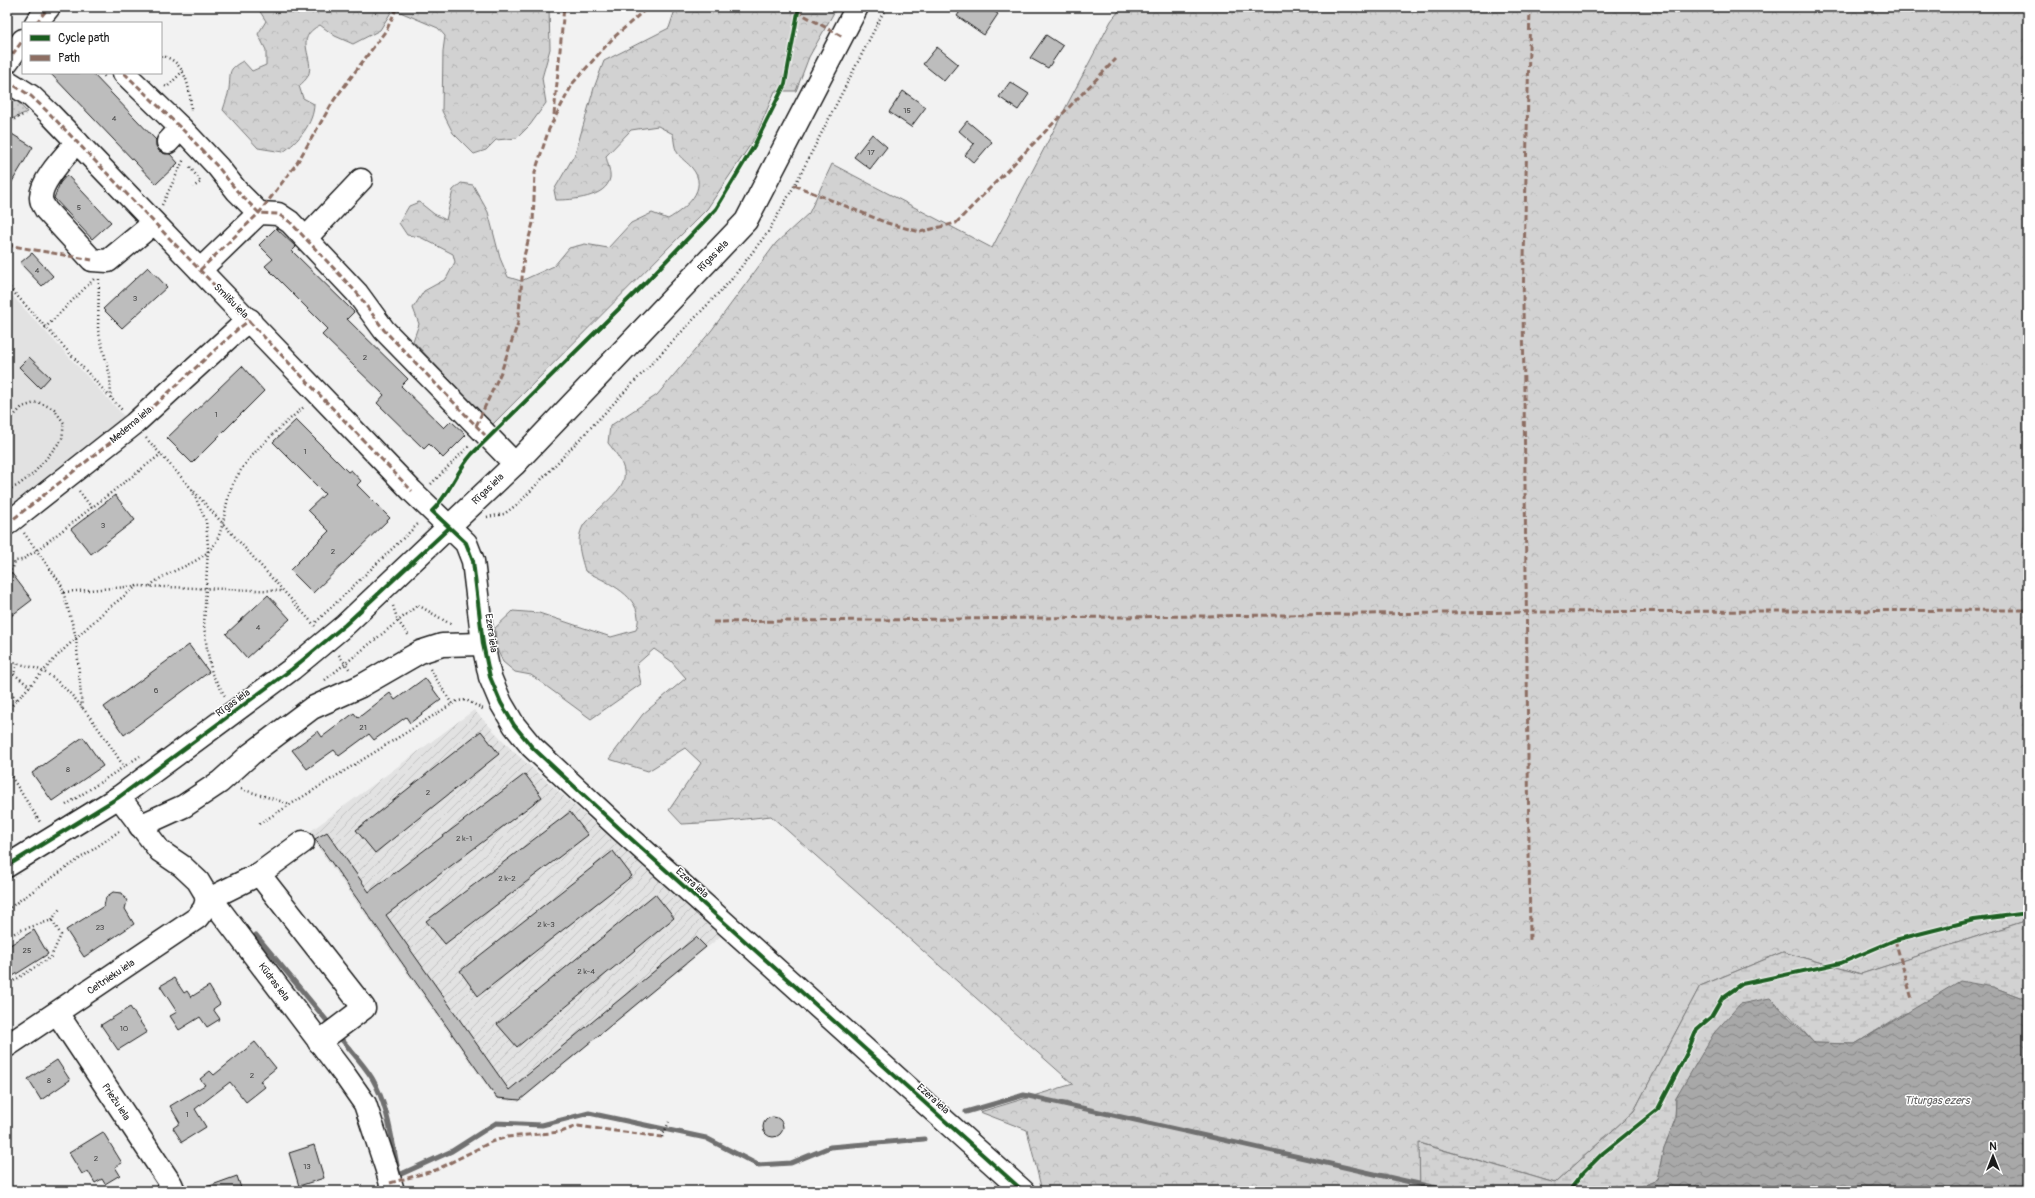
<svg xmlns="http://www.w3.org/2000/svg" width="2035" height="1198" font-family="Pangolin,sans-serif">
	<style>
		.built { fill: #e2e2e2 }
		.industrial { fill: url(#industrial-furrows) }
		.grass { fill: url(#grass-dots); stroke: #777 }
		.forest { fill: url(#forest-crowns); stroke: #777 }
		.wetland { fill: url(#wetland-marsh); stroke: #777 }
		.water { fill: url(#water-waves); stroke: #707070 }
		.lines { fill: none; stroke-linecap: round; stroke-linejoin: round }
		.stream { stroke: #707070; stroke-width: 5 }
		.building { fill: #bdbdbd; stroke: #1c1c1c }
		.minor-casing { stroke: #1c1c1c; stroke-width: 25 }
		.major-casing { stroke: #1c1c1c; stroke-width: 25 }
		.path { stroke: #1c1c1c; stroke-width: 2.5; stroke-dasharray: 1 3; stroke-linecap: butt }
		.minor { stroke: #fff; stroke-width: 22 }
		.major { stroke: #fff; stroke-width: 22 }
		.quiet { stroke: #8d6e63; stroke-width: 3; stroke-dasharray: 6 3; stroke-linecap: butt }
		.cycleway-casing { stroke: #fff; stroke-width: 6 }
		.cycleway { stroke: #1b5e20; stroke-width: 4 }
		.labels { text-anchor: middle; dominant-baseline: central; stroke-width: 3; stroke-linejoin: round; paint-order: stroke }
		.number-label { font-size: 8px; fill: #444 }
		.street-label { font-size: 10px; fill: #1c1c1c; stroke: #fff }
		.water-label { font-size: 11px; font-style: italic; fill: #5b5b5b; stroke: #fff }
	</style>
	<defs>
		<pattern id="industrial-furrows" width="10" height="10" patternUnits="userSpaceOnUse"><rect width="10" height="10" fill="#e2e2e2"/><path d="M-1 1l2-2M0 10L10 0M9 11l2-2" fill="none" stroke="#c1c1c1"/></pattern>
		<pattern id="grass-dots" width="8" height="8" patternUnits="userSpaceOnUse"><rect width="8" height="8" fill="#d2d2d2"/><path d="M2 2h.1M6 6h.1" fill="none" stroke="#b4b4b4" stroke-width="1.8" stroke-linecap="round"/></pattern>
		<pattern id="forest-crowns" width="20" height="18" patternUnits="userSpaceOnUse"><rect width="20" height="18" fill="#d2d2d2"/><path d="M2 6a3 3 0 1 1 6 0M12 15a3 3 0 1 1 6 0" fill="none" stroke="#b4b4b4"/></pattern>
		<pattern id="wetland-marsh" width="20" height="14" patternUnits="userSpaceOnUse"><rect width="20" height="14" fill="#d2d2d2"/><path d="M1 5h8M5 5V1M11 12h8M15 12V8" fill="none" stroke="#b4b4b4"/></pattern>
		<pattern id="water-waves" width="16" height="10" patternUnits="userSpaceOnUse"><rect width="16" height="10" fill="#a8a8a8"/><path d="M0 5q4-4 8 0t8 0" fill="none" stroke="#888"/></pattern>
	</defs>
	<rect width="100%" height="100%" fill="#f2f2f2"/>
	<filter id="ink" filterUnits="userSpaceOnUse"><feTurbulence type="fractalNoise" baseFrequency=".025" numOctaves="2"/><feDisplacementMap in="SourceGraphic" scale="8" xChannelSelector="R" yChannelSelector="G"/><feConvolveMatrix kernelMatrix="1 2 1 2 8 2 1 2 1" color-interpolation-filters="sRGB"/></filter>
	<g filter="url(#ink)">
		<path class="built" d="M7 290 124 416 7 508Z"/>
		<path class="industrial" d="M474 710 512 750 721 936 519 1102 496 1099 308 833Z"/>
		<path class="grass" d="M7 97 14 98 27 112 7 121Z"/>
		<g class="forest">
			<path d="M257 7H549L550 49 542 78 546 103 530 125 517 138 496 140 486 150 474 154 453 133 442 111 443 51 445 36 438 28 393 9 380 30 353 44 335 36 320 25C292 39 316 58 308 76 306 80 302 83 299 86L303 98 314 104C314 123 298 142 283 152L258 148 223 110C225 103 228 96 229 89 231 71 227 70 243 61L252 71 266 65V50L258 34 266 21Z"/>
			<path d="M676 7H837L809 57 796 91H775L755 138 707 209 492 425 413 341 419 324 413 308 424 291 446 279 455 262 453 254 420 237 407 235 399 223 409 206 419 202 434 214 446 220 453 190 461 183 473 185 488 212 500 258 508 277 521 281 554 266 569 248 585 244 608 248 631 223 652 213 668 219C685 209 710 189 692 168 688 163 680 158 677 152 674 147 674 139 673 134L658 126 631 130 606 156C607 162 611 172 610 178 606 198 572 200 556 200L554 190 575 154 594 88 604 61 669 28Z"/>
			<path d="M1122 7H2028V920L1861 974 1783 952 1700 986 1634 1111 1555 1183 1420 1143V1191H1042L1027 1130 980 1112 1073 1084 771 816 720 822 682 824 669 810 701 763 685 748 648 771 609 759 643 714 686 678 671 661 654 649 637 664 641 684 591 719 531 675 515 672 503 662 496 647 495 628 513 611 539 613 611 637 636 630C637 626 639 621 638 617 636 593 604 581 585 571 581 556 575 541 583 526 585 522 590 518 593 515 621 487 639 480 608 443L610 426 657 395 711 331 776 243 809 213 832 164 992 248 1111 21Z"/>
		</g>
		<path class="wetland" d="M2028 920V1000L1993 987 1903 1014 1855 1044 1814 1043 1788 1014 1676 1098 1675 1120 1664 1148 1657 1180 1631 1191H1420L1419 1143 1555 1183 1634 1111 1700 986 1783 952 1861 974Z"/>
		<path class="water" d="M1960 981 1993 987 2028 1000V1191H1631L1657 1180 1664 1148 1675 1120 1676 1098 1714 1033 1740 1004 1770 998 1814 1043 1855 1044Z"/>
		<g class="lines">
			<g class="stream">
				<path d="M256 935 332 1027"/>
				<path d="M338 1035C349 1049 363 1063 372 1078 389 1107 392 1143 399 1175L452 1151 496 1123 542 1125 589 1113 706 1138 758 1165 791 1163 830 1147 924 1139"/>
				<path d="M966 1112 1024 1095 1450 1191"/>
			</g>
		</g>
		<g class="building">
			<path d="M963 7H988L998 14 984 35 957 16Z"/>
			<path d="M1046 35 1063 46 1048 68 1030 58Z"/>
			<path d="M937 47 958 64 944 81 923 64Z"/>
			<path d="M50 73H92L156 140V146L159 151 170 154 178 163 156 184Z"/>
			<path d="M1010 82 1029 94 1018 110 999 97Z"/>
			<path d="M903 91 926 107 911 127 889 112Z"/>
			<path d="M967 121 992 142 974 163 965 155 974 144 959 131Z"/>
			<path d="M7 131 33 147 7 190Z"/>
			<path d="M872 134 887 147 870 169 854 157Z"/>
			<path d="M67 175 111 222 92 239 54 198 60 183Z"/>
			<path d="M276 228 296 247 292 251 354 312 347 319 408 379 401 386 444 428 451 421 466 435 443 458 429 444 424 449 377 403 384 395 322 335 328 329 265 266 273 259 259 245Z"/>
			<path d="M32 253 53 276 42 286 20 263Z"/>
			<path d="M148 267 167 287 122 328 103 309Z"/>
			<path d="M29 357 50 377 40 388 19 367Z"/>
			<path d="M242 366 264 391 192 463 167 438Z"/>
			<path d="M296 420 348 472 351 470 361 481 357 485 390 518 313 593 290 570 329 531 308 510 325 494 273 442Z"/>
			<path d="M115 495 135 520 91 554 71 529Z"/>
			<path d="M7 567 32 600 7 619Z"/>
			<path d="M268 595 290 619 247 658 226 634Z"/>
			<path d="M189 645 209 672 124 735 104 707Z"/>
			<path d="M425 678 441 700 410 723 406 717 374 740 369 734 339 756 334 750 307 769 292 750 318 731 322 737 354 713 358 718 390 693 395 700Z"/>
			<path d="M481 731 499 754 375 853 356 830Z"/>
			<path d="M83 737 103 766 52 801 32 773Z"/>
			<path d="M525 774 542 797 386 915 509 1090 696 937 706 947 520 1100 497 1098 315 839 327 832 369 892Z"/>
			<path d="M570 812 588 835 445 944 426 921Z"/>
			<path d="M613 851 632 876 478 996 460 971Z"/>
			<path d="M113 892 122 893 127 901 125 909 134 924 84 957 66 930 104 906 106 897Z"/>
			<path d="M655 894 674 918 517 1047 497 1024Z"/>
			<path d="M34 930 48 954 13 976 7 966V947Z"/>
			<path d="M174 978 184 993 187 991 191 997 209 986 220 1004 213 1009 220 1019 207 1027 200 1017 179 1030 170 1016 177 1012 160 986Z"/>
			<path d="M130 1007 147 1032 118 1050 101 1025Z"/>
			<path d="M255 1042 276 1068 260 1081 265 1087 246 1102 230 1082 195 1109 206 1127 182 1142 173 1128 180 1123 170 1106 205 1085 200 1079 210 1071 214 1075Z"/>
			<path d="M57 1060 70 1080 41 1100 28 1079Z"/>
			<circle cx="773" cy="1127" r="10"/>
			<path d="M103 1132 122 1163 115 1167 120 1175 105 1184 102 1179 95 1183 88 1171 82 1174 69 1153Z"/>
			<path d="M314 1145 324 1178 299 1186 289 1153Z"/>
			<path d="M237 1176 242 1191H201V1189Z"/>
		</g>
		<g class="lines">
			<defs>
				<g id="minor">
					<path d="M36 23 49 7"/>
					<path d="M7 62 23 40"/>
					<path d="M124 73 184 131 218 167 237 191 259 213 278 214 290 222 357 293 384 330 515 464"/>
					<path d="M7 81 31 96 50 114 412 491 466 543 473 561 483 644 490 677 501 703 514 725 532 747 619 828 1023 1191"/>
					<path d="M77 142C66 155 40 181 41 198 41 203 44 206 46 210L92 260 108 261 154 223"/>
					<path d="M168 142 181 128"/>
					<path d="M306 238 361 180"/>
					<path d="M200 270 259 213"/>
					<path d="M7 524 134 424 238 329 250 320"/>
					<path d="M119 797 160 851 182 866 198 881 204 891 207 900 219 909 344 1074 365 1104 386 1167 393 1191"/>
					<path d="M140 826 184 806 220 782 251 754 312 708 361 686 420 652 442 645 483 644"/>
					<path d="M259 874 364 1008 319 1042"/>
					<path d="M207 900 259 874 303 842"/>
					<path d="M57 1013 171 1184 174 1191"/>
					<path d="M7 1046 197 918 204 909 207 900"/>
				</g>
				<path id="major" d="M7 866 119 797 292 669 345 625 515 464 746 221 857 7"/>
			</defs>
			<use href="#minor" class="minor-casing"/>
			<use href="#major" class="major-casing"/>
			<g class="path">
				<path d="M161 56C185 59 191 90 191 111"/>
				<path d="M101 73 106 78"/>
				<path d="M165 86 167 87 183 71"/>
				<path d="M7 123 25 114"/>
				<path d="M190 167 201 182 193 187"/>
				<path d="M162 205 184 159"/>
				<path d="M99 279 98 330 110 376 111 398"/>
				<path d="M7 285 122 410"/>
				<path d="M45 328 94 279"/>
				<path d="M7 423 22 407 38 402 54 409 64 423 62 439 45 460 33 474 17 486 7 490"/>
				<path d="M146 438 315 626"/>
				<path d="M431 484 470 445"/>
				<path d="M192 490 206 521 208 547 204 626 207 649 212 674 225 696"/>
				<path d="M79 491 92 508"/>
				<path d="M487 517 504 514 519 503 731 280 768 232 797 181 886 7"/>
				<path d="M24 533 61 584 76 637 82 708"/>
				<path d="M7 572 13 568 15 561 22 560 37 550 161 454"/>
				<path d="M150 586C167 570 193 567 210 550 226 533 223 505 233 484 247 454 281 427 305 406"/>
				<path d="M64 592 138 586 283 591"/>
				<path d="M393 606 398 621 409 636"/>
				<path d="M316 622 419 523"/>
				<path d="M339 655 350 670"/>
				<path d="M7 661C18 664 32 666 42 671 71 685 107 740 124 767"/>
				<path d="M430 669 452 704"/>
				<path d="M14 674 30 687"/>
				<path d="M325 680 418 605 452 625"/>
				<path d="M7 681 14 674 17 664"/>
				<path d="M7 691 18 700"/>
				<path d="M7 711 60 653 106 610 137 586"/>
				<path d="M7 770 40 822"/>
				<path d="M241 789 290 804"/>
				<path d="M66 805 140 756"/>
				<path d="M259 824 457 701 466 700 483 709"/>
				<path d="M7 910 20 900 121 830"/>
				<path d="M7 937 21 930 52 920 61 907"/>
				<path d="M7 985 51 957 61 935 52 920"/>
				<path d="M662 1137 669 1122"/>
			</g>
			<use href="#minor" class="minor"/>
			<use href="#major" class="major"/>
			<g class="quiet">
				<path d="M789 7 843 37"/>
				<path d="M1530 7 1523 302 1530 940"/>
				<path d="M36 23 49 7"/>
				<path d="M7 62 23 40"/>
				<path d="M124 73 184 131 218 167 237 191 259 213 278 214 290 222 357 293 384 330 485 435"/>
				<path d="M7 81 31 96 50 114 412 491"/>
				<path d="M554 115 564 7"/>
				<path d="M794 185 887 223 920 232 956 223 1116 59"/>
				<path d="M7 245 92 260"/>
				<path d="M200 270 259 213 297 163 334 100 387 29 397 7"/>
				<path d="M476 426 501 372 518 323 524 256 533 223 535 172 549 129 573 83 613 38 648 7"/>
				<path d="M7 524 134 424 238 329 250 320"/>
				<path d="M713 622 1527 612 2028 610"/>
				<path d="M1895 940 1912 999"/>
				<path d="M390 1183 436 1170 491 1142 507 1137 561 1132 577 1126 662 1137"/>
			</g>
			<defs>
				<g id="cycleway">
					<path d="M800 7 798 12 785 84 754 146 716 209 645 283 472 454C456 472 449 495 432 511L466 543 473 561 483 644 490 677 501 703 514 725 532 747 619 828 1023 1191"/>
					<path d="M7 866 119 797 292 669 345 625 449 528"/>
					<path d="M1569 1191 1583 1173 1603 1153 1658 1109 1687 1053 1697 1029 1711 1017 1722 998 1742 984 1841 963 1895 940 1974 920 2028 913"/>
				</g>
			</defs>
			<use href="#cycleway" class="cycleway-casing"/>
			<use href="#cycleway" class="cycleway"/>
		</g>
	</g>
	<g class="labels">
		<g class="number-label">
			<text x="907" y="110">15</text>
			<text x="114" y="118">4</text>
			<text x="871" y="152">17</text>
			<text x="79" y="207">5</text>
			<text x="37" y="270">4</text>
			<text x="135" y="298">3</text>
			<text x="365" y="357">2</text>
			<text x="216" y="414">1</text>
			<text x="305" y="451">1</text>
			<text x="103" y="525">3</text>
			<text x="333" y="551">2</text>
			<text x="258" y="627">4</text>
			<text x="156" y="690">6</text>
			<text x="363" y="727">21</text>
			<text x="68" y="769">8</text>
			<text x="428" y="792">2</text>
			<text x="464" y="838">2 k-1</text>
			<text x="507" y="878">2 k-2</text>
			<text x="546" y="924">2 k-3</text>
			<text x="100" y="927">23</text>
			<text x="27" y="950">25</text>
			<text x="586" y="971">2 k-4</text>
			<text x="124" y="1028">10</text>
			<text x="252" y="1075">2</text>
			<text x="49" y="1080">8</text>
			<text x="187" y="1114">1</text>
			<text x="96" y="1158">2</text>
			<text x="307" y="1166">13</text>
		</g>
		<g class="street-label">
			<text transform="translate(713 256) rotate(-46)">Rīgas iela</text>
			<text transform="translate(231 301) rotate(45)">Smilšu iela</text>
			<text transform="translate(131 425) rotate(-40)">Medema iela</text>
			<text transform="translate(488 489) rotate(-44)">Rīgas iela</text>
			<text transform="translate(491 633) rotate(82)">Ezera iela</text>
			<text transform="translate(233 703) rotate(-36)">Rīgas iela</text>
			<text transform="translate(692 883) rotate(41)">Ezera iela</text>
			<text transform="translate(111 977) rotate(-34)">Celtnieku iela</text>
			<text transform="translate(274 982) rotate(53)">Kūdras iela</text>
			<text transform="translate(933 1099) rotate(42)">Ezera iela</text>
			<text transform="translate(116 1102) rotate(56)">Priežu iela</text>
		</g>
		<g class="water-label">
			<text x="1937" y="1100">Titurgas ezers</text>
		</g>
	</g>
	<rect width="2035" height="1198" fill="none" stroke="#fff" stroke-width="24"/>
	<rect x="12" y="12" width="2011" height="1174" fill="none" stroke="#1c1c1c" stroke-width="1.5" filter="url(#ink)"/>
	<rect x="22" y="22" width="140" height="52" fill="#ffffff" stroke="#a4a4a4"/>
	<rect x="30" y="35" width="20" height="6" fill="#1b5e20" stroke="#a4a4a4"/>
	<text x="58" y="42" font-size="12" fill="#1c1c1c">Cycle path</text>
	<rect x="30" y="55" width="20" height="6" fill="#8d6e63" stroke="#a4a4a4"/>
	<text x="58" y="62" font-size="12" fill="#1c1c1c">Path</text>
	<g transform="translate(1993 1156)" stroke="#ffffff" stroke-width="3" paint-order="stroke">
	<path d="M0-3L7 15L0 10L-7 15Z" fill="#1c1c1c"/>
	<text y="-6" font-size="11" font-weight="bold" text-anchor="middle" fill="#1c1c1c">N</text>
	</g>
</svg>
